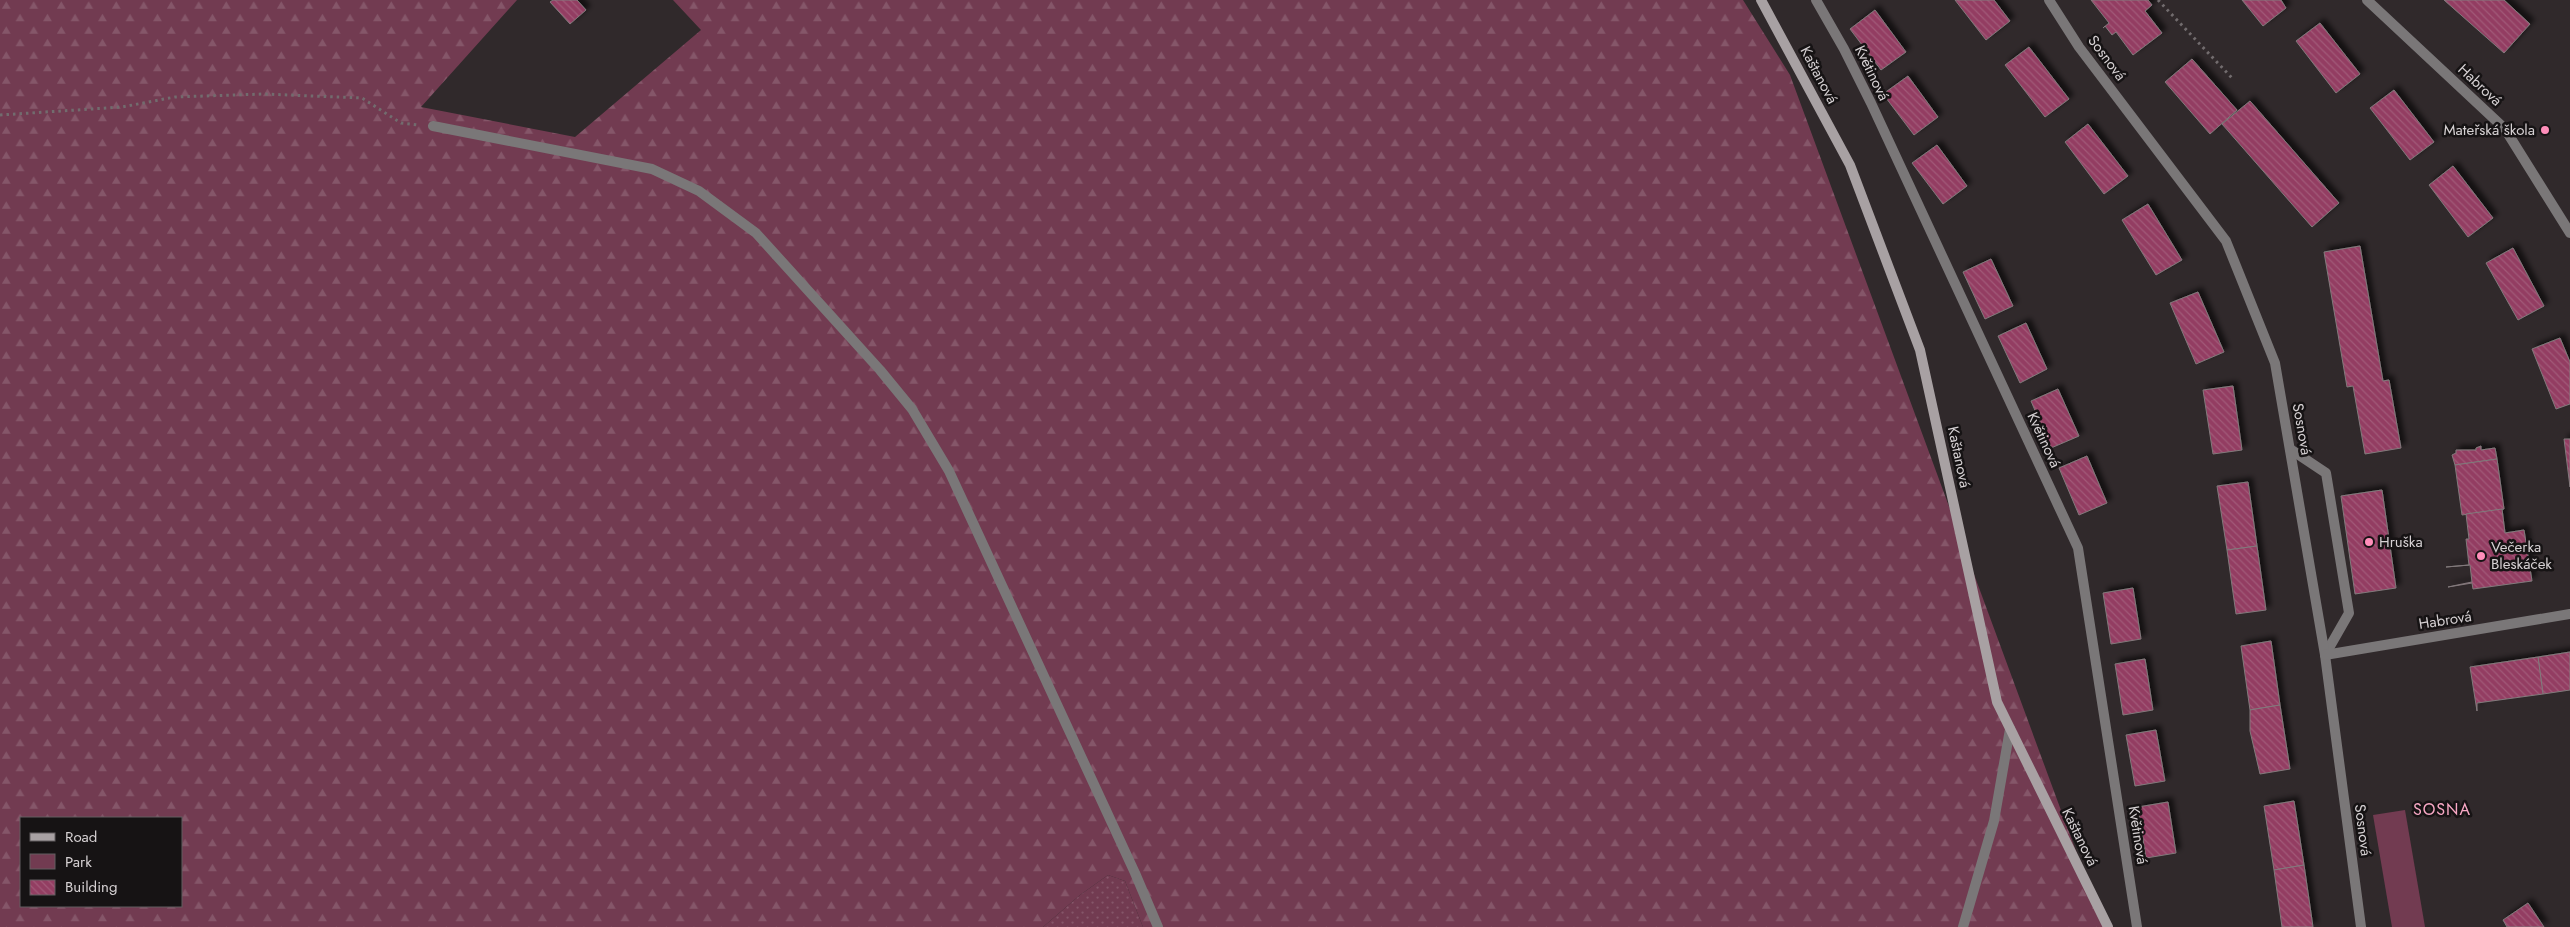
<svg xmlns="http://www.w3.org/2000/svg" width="2570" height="927" font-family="Jost,sans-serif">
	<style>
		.grass { fill: url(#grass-dots) }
		.forest { fill: url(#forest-firs); fill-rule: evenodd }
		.park { fill: #723b51 }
		.building { fill: url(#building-back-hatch); stroke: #827a7c; filter: url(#shadow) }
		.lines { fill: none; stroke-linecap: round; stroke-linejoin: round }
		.path { stroke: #726c6e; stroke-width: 3; stroke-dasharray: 2.5 4; stroke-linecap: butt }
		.lane { stroke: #7a7778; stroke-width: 10 }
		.street { stroke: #7a7778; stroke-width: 10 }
		.secondary { stroke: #a8a1a3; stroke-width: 10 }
		.poi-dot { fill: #ff8eba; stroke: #161314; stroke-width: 2 }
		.labels { text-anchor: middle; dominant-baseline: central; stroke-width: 5; stroke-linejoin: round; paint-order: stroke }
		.street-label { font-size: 15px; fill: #d6d1d3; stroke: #161314 }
		.poi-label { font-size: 15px; fill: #d6d1d3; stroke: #161314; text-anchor: start }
		.neighbourhood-label { font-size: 16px; letter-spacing: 1px; fill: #f8a8c5; stroke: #161314 }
	</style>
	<defs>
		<pattern id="grass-dots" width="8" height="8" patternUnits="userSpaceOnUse" patternTransform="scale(1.25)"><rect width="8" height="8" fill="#723b51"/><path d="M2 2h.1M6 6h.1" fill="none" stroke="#855669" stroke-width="1.8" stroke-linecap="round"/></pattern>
		<pattern id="forest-firs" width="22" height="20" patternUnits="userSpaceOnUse" patternTransform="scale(1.25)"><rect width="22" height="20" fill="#723b51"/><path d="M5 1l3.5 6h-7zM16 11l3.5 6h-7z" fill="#855669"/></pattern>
		<pattern id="building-back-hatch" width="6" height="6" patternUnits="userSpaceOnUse" patternTransform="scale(1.25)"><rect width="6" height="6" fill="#933e62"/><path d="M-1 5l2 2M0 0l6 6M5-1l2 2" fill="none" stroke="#a15978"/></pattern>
		<filter id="shadow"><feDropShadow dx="4.5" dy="-4.5" stdDeviation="2.5" flood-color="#0009"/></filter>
	</defs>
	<rect width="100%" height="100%" fill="#30292b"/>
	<path class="grass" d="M1108 875 1125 881 1143 927H1043L1080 895Z"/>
	<path class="forest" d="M0 0H517L421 107 575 137 701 30 673 0H1743L1790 75 2104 927H1143L1125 881 1108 875 1080 895 1043 927H0ZM21 818H181V906H21Z"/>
	<path class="park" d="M2405 810 2425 927H2392L2373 815Z"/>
	<g class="building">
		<path d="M553 0H577L586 10 570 24 550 2Z"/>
		<path d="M1955 0H1994L2010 21 1986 40Z"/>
		<path d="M2091 0H2148L2152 5 2145 11 2162 33 2133 55 2116 32 2112 35 2105 26 2103 28 2109 23Z"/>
		<path d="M2242 0H2281L2286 8 2263 26Z"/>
		<path d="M2444 0H2504L2530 24 2504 53Z"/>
		<path d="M1875 10 1906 52 1881 70 1850 29Z"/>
		<path d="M2320 23 2360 74 2336 93 2296 41Z"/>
		<path d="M2029 47 2069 99 2045 117 2005 65Z"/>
		<path d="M2192 59 2237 110 2210 134 2165 82Z"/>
		<path d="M1908 76 1938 117 1914 135 1883 94Z"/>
		<path d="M2394 90 2434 142 2410 160 2370 108Z"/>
		<path d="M2250 101 2339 203 2312 227 2222 124Z"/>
		<path d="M2088 124 2128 176 2104 194 2065 142Z"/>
		<path d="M1937 145 1967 186 1943 204 1912 163Z"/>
		<path d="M2453 166 2493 218 2468 237 2429 185Z"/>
		<path d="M2148 204 2182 260 2156 275 2122 220Z"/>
		<path d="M2360 246 2383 381 2389 380 2401 448 2365 454 2353 386 2347 387 2324 252Z"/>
		<path d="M2513 248 2544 306 2518 320 2486 263Z"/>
		<path d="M1991 259 2013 306 1985 319 1963 272Z"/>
		<path d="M2198 292 2224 352 2196 364 2170 303Z"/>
		<path d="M2026 323 2047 369 2020 383 1998 336Z"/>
		<path d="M2560 338 2570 362V404L2556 409 2532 349Z"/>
		<path d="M2233 386 2242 450 2213 454 2203 390Z"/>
		<path d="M2058 389 2079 436 2051 448 2031 401Z"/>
		<path d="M2564 439H2570V487Z"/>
		<path d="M2481 446V450L2495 448 2497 459 2455 465 2452 455 2456 453V450H2476V448Z"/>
		<path d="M2087 456 2107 503 2079 515 2059 468Z"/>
		<path d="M2497 459 2504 509 2462 515 2455 465Z"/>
		<path d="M2248 482 2257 546 2227 550 2217 486Z"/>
		<path d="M2382 490 2396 588 2355 594 2341 496Z"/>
		<path d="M2502 509 2505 533 2524 530 2532 581 2473 589 2472 583 2448 587 2472 582 2470 565 2446 567 2469 565 2466 539H2469L2466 514Z"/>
		<path d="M2257 546 2266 610 2236 614 2227 550Z"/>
		<path d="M2133 588 2141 639 2111 644 2103 593Z"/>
		<path d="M2271 641 2280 705 2250 710 2241 646Z"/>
		<path d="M2570 652V690L2543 694 2538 657Z"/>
		<path d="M2538 657 2543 694 2477 703V711L2470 667Z"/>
		<path d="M2145 659 2153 710 2123 715 2115 664Z"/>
		<path d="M2280 705 2290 769 2260 774 2250 731V710Z"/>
		<path d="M2156 730 2165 781 2135 786 2126 735Z"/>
		<path d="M2294 801 2304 865 2274 870 2264 806Z"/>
		<path d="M2168 802 2176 853 2146 858 2138 807Z"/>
		<path d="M2304 865 2313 927H2282L2274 870Z"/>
		<path d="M2528 903 2544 927H2507L2503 920Z"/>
	</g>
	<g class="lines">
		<g class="path">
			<path d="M2158 0 2232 78"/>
			<path d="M0 115 122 107 175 97 264 94 362 98 401 123 418 125"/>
		</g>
		<g class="lane">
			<path d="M433 126 652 169 699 191 756 233 880 370 912 409 949 471 1135 873 1158 927"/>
			<path d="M2290 449 2326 473 2349 613 2325 655"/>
		</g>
		<g class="street">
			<path d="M1816 0 1844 49 1871 103 2078 548 2137 927"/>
			<path d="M2049 0 2079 47 2226 241 2275 363 2325 655 2361 927"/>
			<path d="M2367 0 2505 129 2570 233"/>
			<path d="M2325 655 2570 614"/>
			<path d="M1963 927 1994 821 2010 729"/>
		</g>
		<path class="secondary" d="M1761 0 1850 165 1920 350 1997 702 2108 927"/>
	</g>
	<g class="poi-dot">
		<circle cx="2545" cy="130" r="5"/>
		<circle cx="2369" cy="542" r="5"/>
		<circle cx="2481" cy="556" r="5"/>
	</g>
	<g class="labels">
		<g class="street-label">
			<text transform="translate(2107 58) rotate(53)">Sosnová</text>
			<text transform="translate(1872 73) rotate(64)">Květinová</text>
			<text transform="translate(1819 75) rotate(62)">Kaštanová</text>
			<text transform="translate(2480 85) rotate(43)">Habrová</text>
			<text transform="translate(2302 429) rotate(80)">Sosnová</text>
			<text transform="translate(2044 440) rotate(65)">Květinová</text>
			<text transform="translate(1959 457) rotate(78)">Kaštanová</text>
			<text transform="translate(2445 620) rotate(-9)">Habrová</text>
			<text transform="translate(2363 830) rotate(83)">Sosnová</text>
			<text transform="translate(2138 835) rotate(81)">Květinová</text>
			<text transform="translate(2080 837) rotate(64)">Kaštanová</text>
		</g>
		<g class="poi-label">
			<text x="2535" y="130" text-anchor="end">Mateřská škola</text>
			<text x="2379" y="542">Hruška</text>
			<text x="2491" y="547">Večerka<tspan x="2491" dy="17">Bleskáček</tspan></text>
		</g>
		<g class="neighbourhood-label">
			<text x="2442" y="809">SOSNA</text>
		</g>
	</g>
	<rect x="20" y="817" width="162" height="90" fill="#161314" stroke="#635f60"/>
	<rect x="30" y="833" width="25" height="8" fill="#a8a1a3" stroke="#635f60"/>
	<text x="65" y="842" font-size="15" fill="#d6d1d3">Road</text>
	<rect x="30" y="854" width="25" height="15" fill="#723b51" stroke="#635f60"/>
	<text x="65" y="867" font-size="15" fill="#d6d1d3">Park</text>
	<rect x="30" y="880" width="25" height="15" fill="url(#building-back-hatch)" stroke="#635f60"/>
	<text x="65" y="892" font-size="15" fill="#d6d1d3">Building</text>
</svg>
